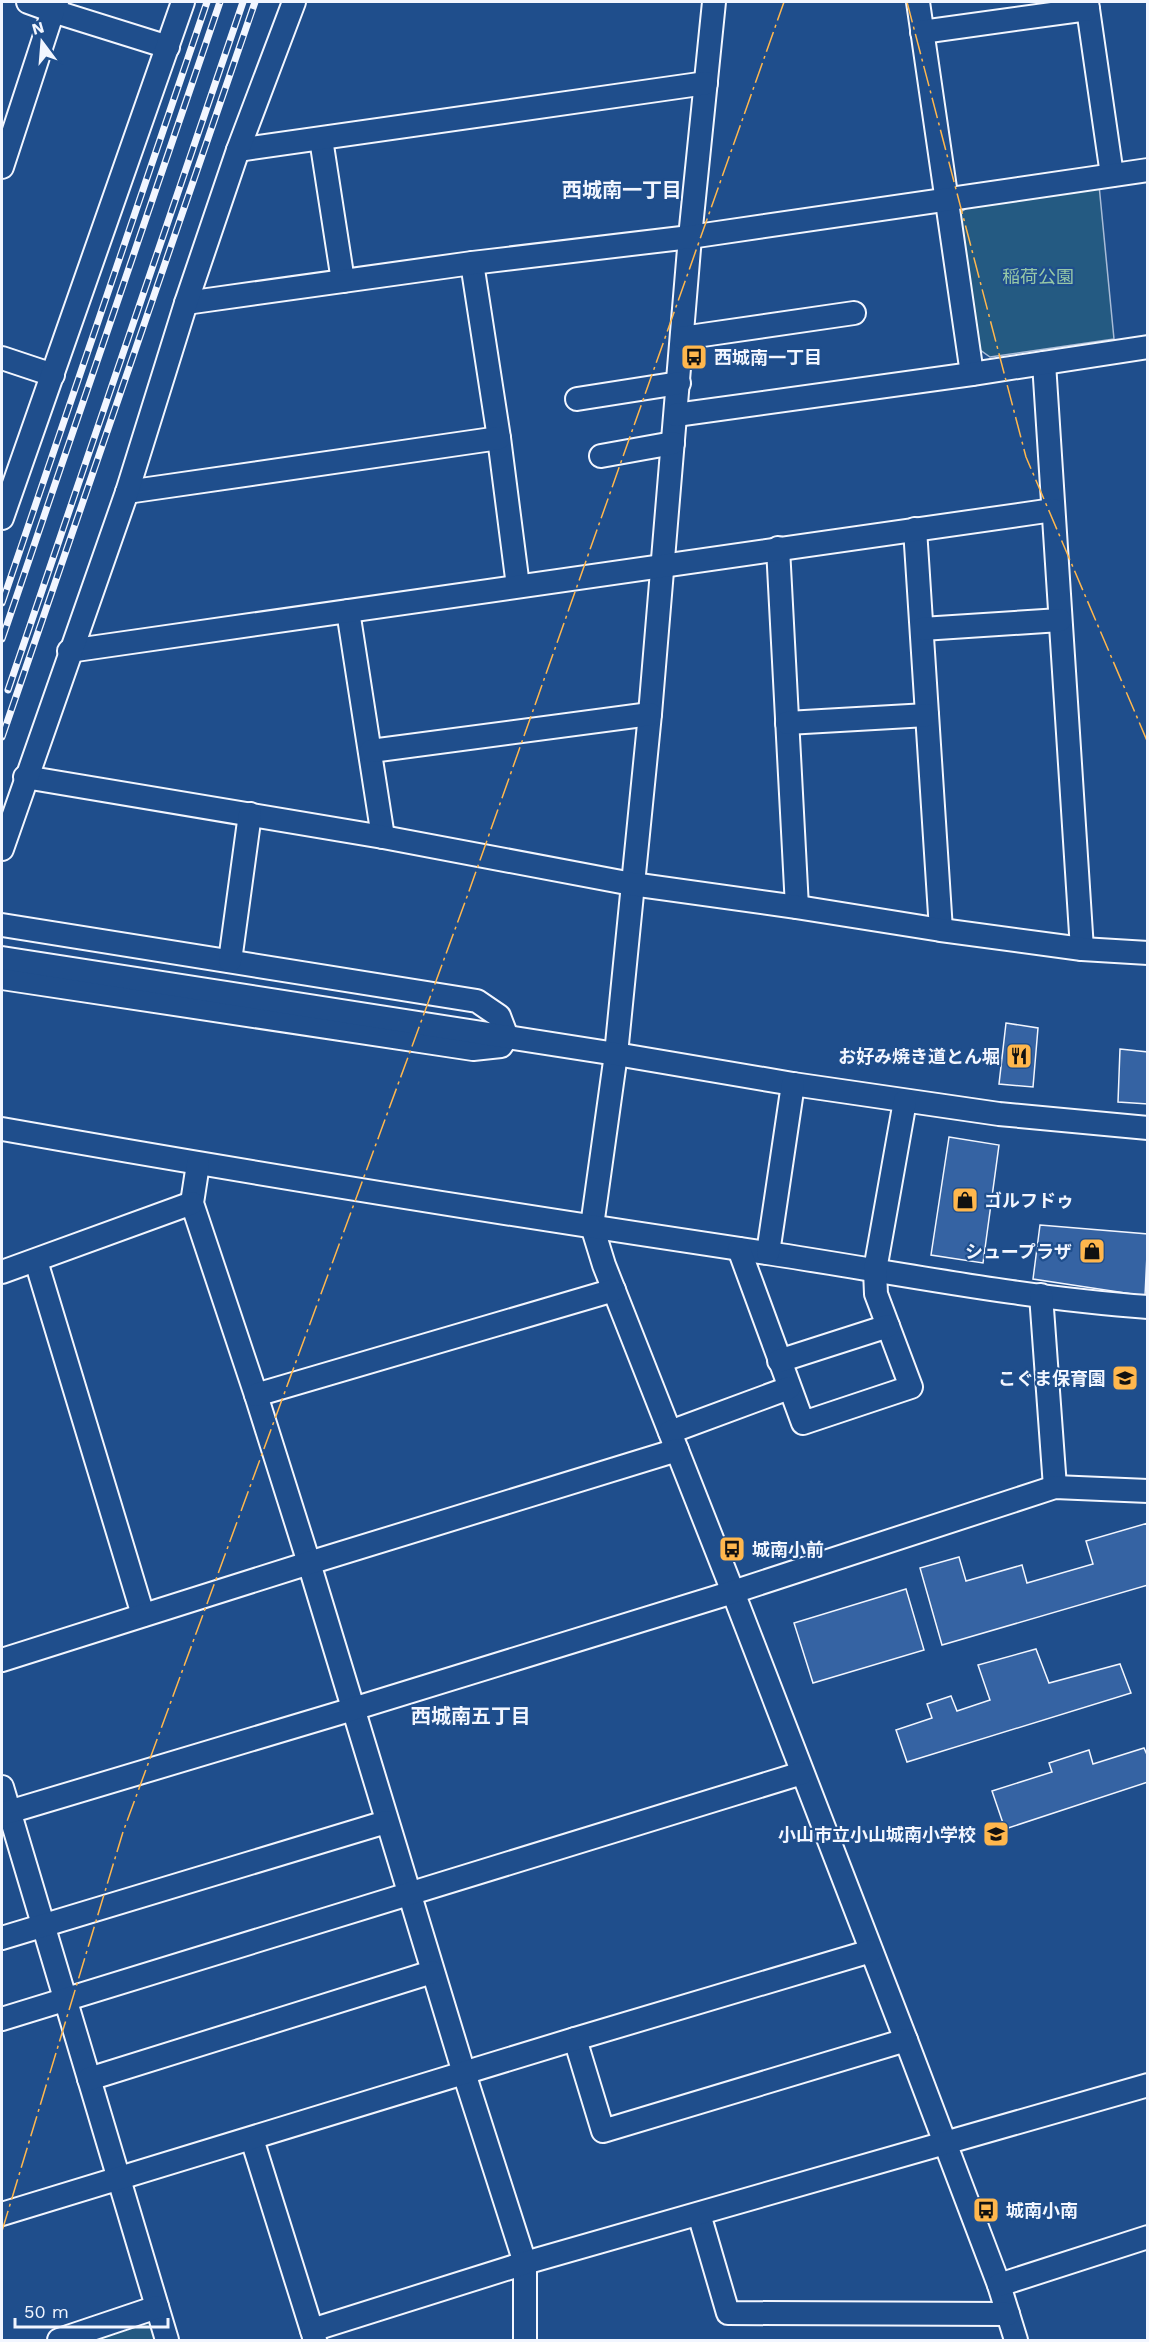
<svg xmlns="http://www.w3.org/2000/svg" width="1149" height="2342" font-family="'Work Sans','Noto Sans JP',sans-serif">
	<style>
		.green { fill: #245a82; stroke: #a8bbd7; stroke-width: 1.5 }
		.building { fill: #3563a3; stroke: #f2f6ff; stroke-width: 1.5 }
		.lines { fill: none; stroke-linecap: round; stroke-linejoin: round }
		.minor-casing { stroke: #f2f6ff; stroke-width: 26 }
		.minor { stroke: #1f4e8c; stroke-width: 22 }
		.rail-casing { stroke: #f2f6ff; stroke-width: 7 }
		.rail { stroke: #1f4e8c; stroke-width: 4.5; stroke-dasharray: 14; stroke-linecap: butt }
		.power { stroke: #ffb74d; stroke-width: 1.5; stroke-dasharray: 21 4.5 3 4.5; stroke-linecap: butt }
		.labels { text-anchor: middle; dominant-baseline: central; stroke-width: 4.5; stroke-linejoin: round; paint-order: stroke }
		.park-label { font-size: 18px; fill: #97c8a6; stroke: #1f4e8c }
		.poi-label { font-size: 18px; font-weight: bold; fill: #f2f6ff; stroke: #1f4e8c; text-anchor: start }
		.neighbourhood-label { font-size: 20px; font-weight: bold; fill: #f2f6ff; stroke: #1f4e8c }
	</style>
	<rect width="100%" height="100%" fill="#1f4e8c"/>
	<g class="green">
		<path d="M1099 185 1114 339 990 357 976 347 959 213 970 206Z"/>
		<path d="M152 2314 161 2340H75Z"/>
	</g>
	<g class="building">
		<path d="M1006 1023 1038 1028 1033 1087 999 1084Z"/>
		<path d="M1120 1049 1148 1052V1104L1118 1102Z"/>
		<path d="M949 1137 999 1145 983 1263 931 1255Z"/>
		<path d="M1040 1225 1148 1234 1145 1296 1033 1279Z"/>
		<path d="M1148 1523V1585L942 1645 920 1568 959 1557 966 1581 1022 1565 1027 1583 1093 1564 1086 1541Z"/>
		<path d="M906 1589 924 1650 813 1683 794 1623Z"/>
		<path d="M1036 1649 1049 1683 1120 1664 1131 1693 907 1762 896 1730 932 1718 927 1704 951 1696 957 1711 990 1700 978 1665Z"/>
		<path d="M1144 1748 1148 1757V1782L1005 1829 992 1791 1052 1772 1049 1763 1089 1750 1093 1764Z"/>
	</g>
	<g class="lines">
		<defs>
			<g id="minor">
				<path d="M57 2 53 11 168 47"/>
				<path d="M714 2 690 237 650 714 616 1054 592 1226 604 1265 733 1592 906 2040 999 2285 1016 2340"/>
				<path d="M918 2 972 374"/>
				<path d="M1087 2 1112 175"/>
				<path d="M922 32 1088 9"/>
				<path d="M321 139 343 281"/>
				<path d="M238 150 706 83"/>
				<path d="M2 167 53 11 28 2"/>
				<path d="M472 263 499 438 518 586"/>
				<path d="M186 303 472 263 690 237 1148 170"/>
				<path d="M682 338 854 313"/>
				<path d="M2 358 53 375"/>
				<path d="M1044 363 1082 949"/>
				<path d="M577 399 679 383"/>
				<path d="M676 415 972 374 1148 347"/>
				<path d="M601 456 673 443"/>
				<path d="M127 492 499 438"/>
				<path d="M2 518 183 2"/>
				<path d="M915 529 941 930"/>
				<path d="M778 548 797 907"/>
				<path d="M348 611 383 837"/>
				<path d="M922 629 1060 620"/>
				<path d="M69 651 1053 510"/>
				<path d="M787 723 927 715"/>
				<path d="M371 751 650 714"/>
				<path d="M25 777 383 837 632 884 797 907 941 930 1082 949 1148 953"/>
				<path d="M2 849 127 492 186 303 238 150 294 2"/>
				<path d="M2 925 477 1001 499 1016 507 1037 501 1046 473 1049 2 978"/>
				<path d="M2 958 616 1054 793 1084 999 1114 1148 1128"/>
				<path d="M230 961 250 814"/>
				<path d="M2 1129C256 1174 511 1215 767 1253 893 1272 1020 1298 1148 1307"/>
				<path d="M198 1164 192 1203 256 1395 309 1563 464 2073 525 2263V2340"/>
				<path d="M739 1249 803 1423 911 1387 876 1294 875 1270 905 1101"/>
				<path d="M768 1253 793 1084"/>
				<path d="M36 1261 143 1615"/>
				<path d="M2 1272 192 1203"/>
				<path d="M1041 1295 1055 1487"/>
				<path d="M779 1361 888 1326"/>
				<path d="M256 1395 614 1290"/>
				<path d="M670 1432 789 1388"/>
				<path d="M2 1660 309 1563 677 1450"/>
				<path d="M2 1787 167 2340"/>
				<path d="M2 1814 353 1709 733 1592 1055 1487 1148 1491"/>
				<path d="M2 1938 386 1822"/>
				<path d="M2 2019 802 1773"/>
				<path d="M575 2039 603 2131 906 2040"/>
				<path d="M89 2079 432 1972"/>
				<path d="M252 2139 315 2340"/>
				<path d="M2 2214 575 2039 871 1951"/>
				<path d="M699 2214 728 2313 1008 2314"/>
				<path d="M999 2285 1148 2237"/>
				<path d="M312 2330 525 2263 1148 2085"/>
				<path d="M59 2340 157 2307"/>
			</g>
		</defs>
		<use href="#minor" class="minor-casing"/>
		<use href="#minor" class="minor"/>
		<defs>
			<g id="rail">
				<path d="M2 603 207 2"/>
				<path d="M2 639 220 2"/>
				<path d="M8 690 243 2"/>
				<path d="M2 737 255 2"/>
			</g>
		</defs>
		<use href="#rail" class="rail-casing"/>
		<use href="#rail" class="rail"/>
		<g class="power">
			<path d="M907 2 1026 457 1148 743"/>
			<path d="M2 2231 123 1832 468 894 784 2"/>
		</g>
	</g>
	<defs>
		<symbol id="bus-square" viewBox="-11 -11 22 22"><rect x="-9" y="-9" width="18" height="18" rx="4" fill="#ffb74d" stroke="#1f4e8c"/><path d="M-5-6H5V4H4V6H2V4H-2V6H-4V4H-5ZM-3.5-4V0h7V-4ZM-3.5 1.2v1.5H-2V1.2ZM2 1.2v1.5H3.5V1.2Z" fill="#111"/></symbol>
		<symbol id="restaurant-square" viewBox="-11 -11 22 22"><rect x="-9" y="-9" width="18" height="18" rx="4" fill="#ffb74d" stroke="#1f4e8c"/><path d="M-5-6h1v4h1v-4h1v4h1v-4h1v5L-1.5 .5V6h-2V.5L-5-1ZM5-6V6H3V1.5H1.5Q1.5-4 5-6Z" fill="#111"/></symbol>
		<symbol id="shop-square" viewBox="-11 -11 22 22"><rect x="-9" y="-9" width="18" height="18" rx="4" fill="#ffb74d" stroke="#1f4e8c"/><path d="M-5-2.5h2.3a2.7 3.5 0 0 1 5.4 0H5L5.5 6h-11ZM-1.5-2.5h3a1.5 2.3 0 0 0-3 0Z" fill="#111"/></symbol>
		<symbol id="school-square" viewBox="-11 -11 22 22"><rect x="-9" y="-9" width="18" height="18" rx="4" fill="#ffb74d" stroke="#1f4e8c"/><path d="M0-5L7-2L0 1L-7-2ZM-4 1L0 2.5L4 1V4Q0 6-4 4Z" fill="#111"/></symbol>
	</defs>
	<g fill-rule="evenodd">
		<use href="#bus-square" x="679" y="342" width="30" height="30"/>
		<use href="#restaurant-square" x="1004" y="1041" width="30" height="30"/>
		<use href="#shop-square" x="950" y="1185" width="30" height="30"/>
		<use href="#shop-square" x="1077" y="1236" width="30" height="30"/>
		<use href="#school-square" x="1110" y="1363" width="30" height="30"/>
		<use href="#bus-square" x="717" y="1534" width="30" height="30"/>
		<use href="#school-square" x="981" y="1819" width="30" height="30"/>
		<use href="#bus-square" x="971" y="2195" width="30" height="30"/>
	</g>
	<g class="labels">
		<g class="park-label">
			<text x="1038" y="276">稲荷公園</text>
		</g>
		<g class="poi-label">
			<text x="714" y="357">西城南一丁目</text>
			<text x="1000" y="1056" text-anchor="end">お好み焼き道とん堀</text>
			<text x="984" y="1200">ゴルフドゥ</text>
			<text x="1072" y="1251" text-anchor="end">シュープラザ</text>
			<text x="1106" y="1378" text-anchor="end">こぐま保育園</text>
			<text x="752" y="1549">城南小前</text>
			<text x="976" y="1834" text-anchor="end">小山市立小山城南小学校</text>
			<text x="1006" y="2210">城南小南</text>
		</g>
		<g class="neighbourhood-label">
			<text x="622" y="190">西城南一丁目</text>
			<text x="471" y="1716">西城南五丁目</text>
		</g>
	</g>
	<rect width="1149" height="2342" fill="none" stroke="#f2f6ff" stroke-width="6"/>
	<g transform="translate(42 42) rotate(344)" stroke="#1f4e8c" stroke-width="4.5" paint-order="stroke">
	<path d="M0-4.5L10 22L0 15L-10 22Z" fill="#f2f6ff"/>
	<text y="-9" font-size="16" font-weight="bold" text-anchor="middle" fill="#f2f6ff">N</text>
	</g>
	<path d="M15 2318v9h153v-9" fill="none" stroke="#f2f6ff" stroke-width="3"/>
	<text x="24" y="2318" font-size="18" fill="#f2f6ff" stroke="#1f4e8c" stroke-width="4.5" paint-order="stroke">50 m</text>
</svg>
